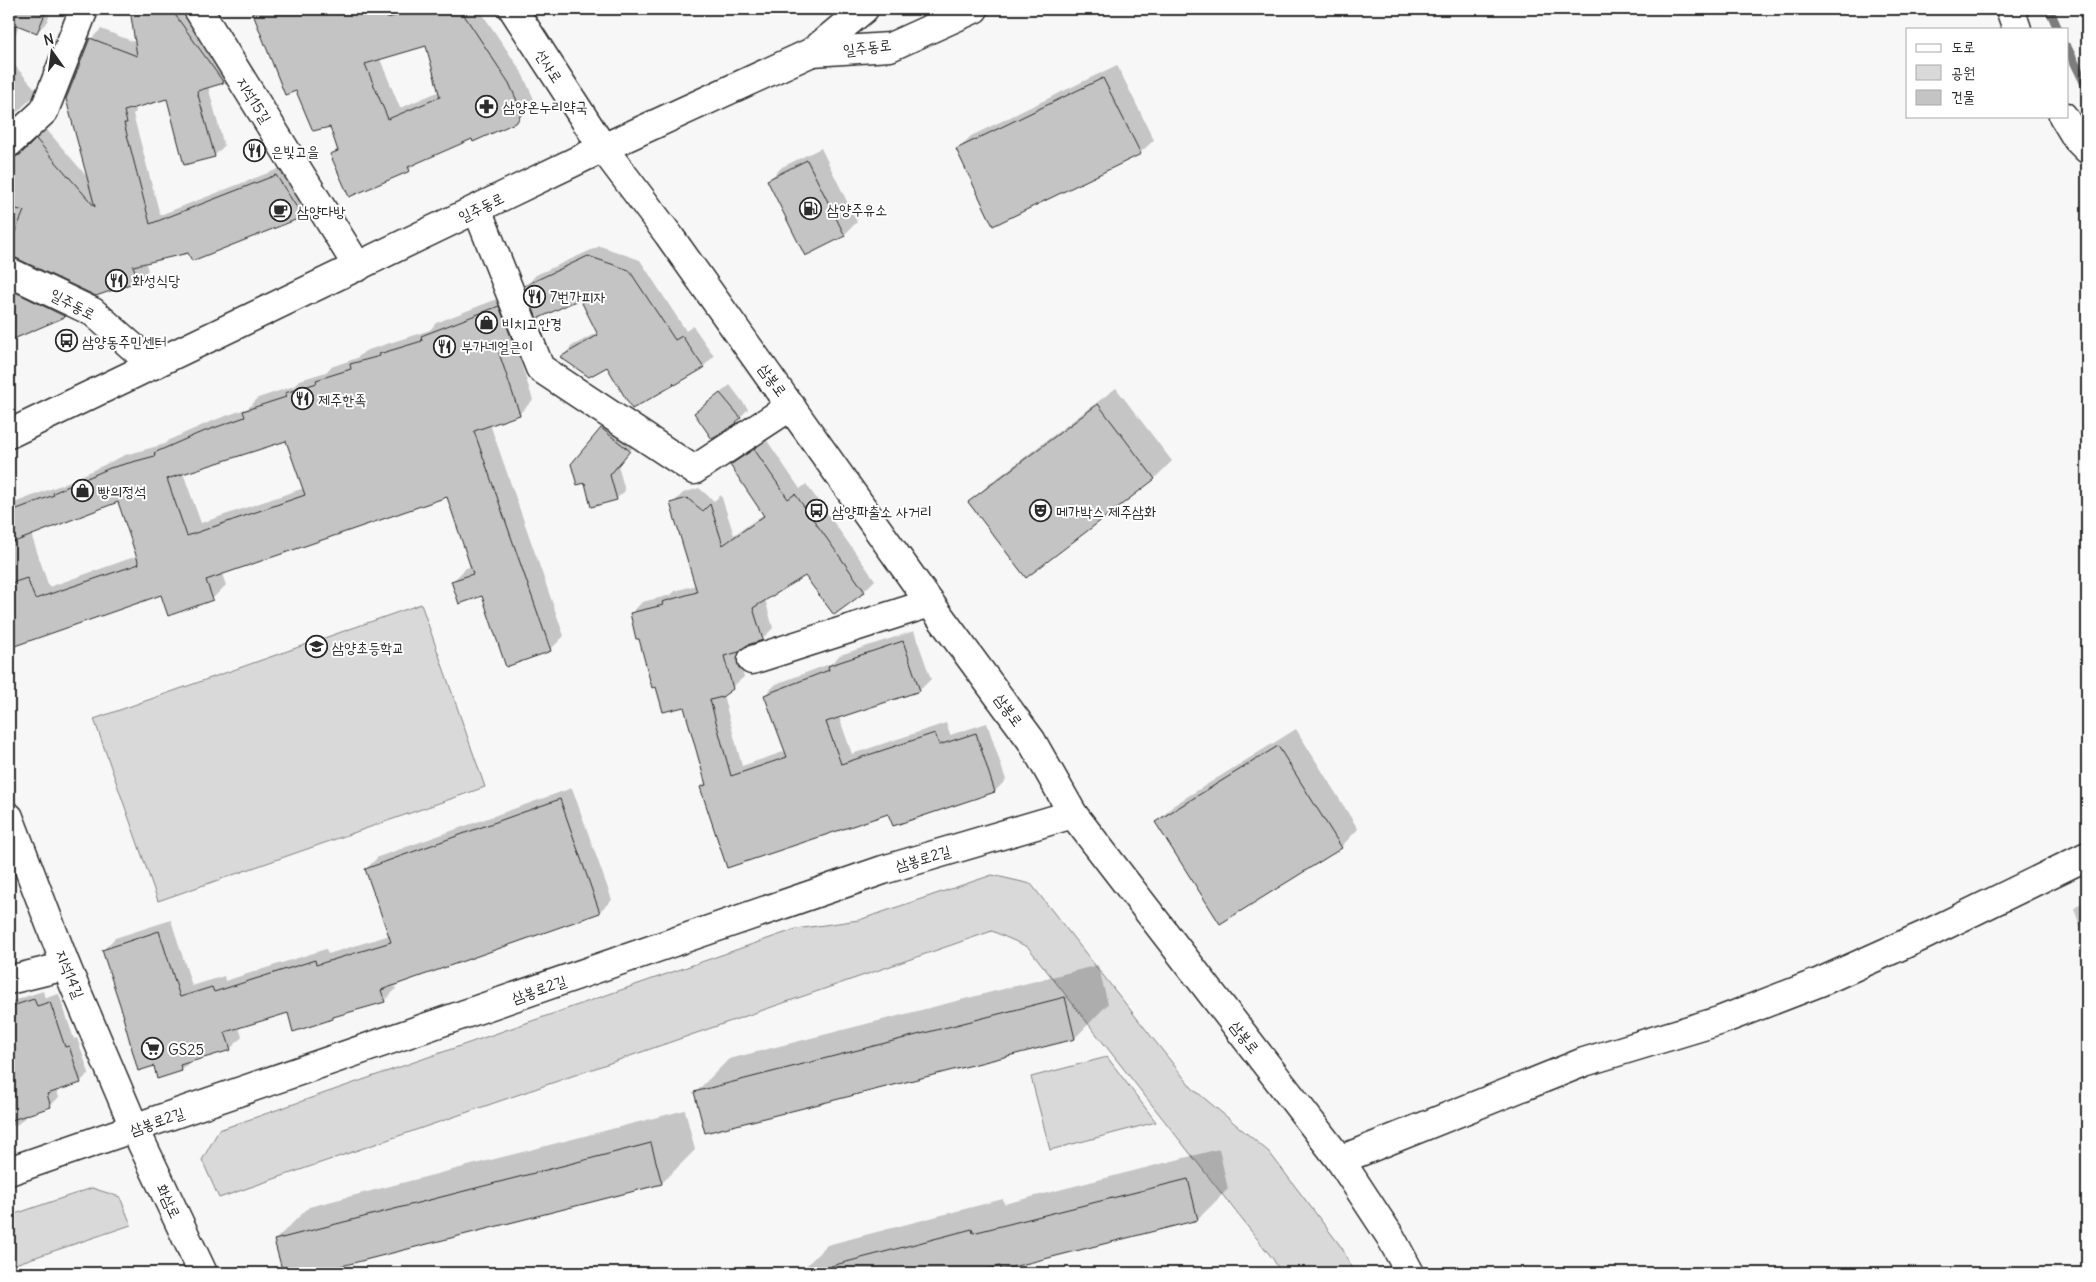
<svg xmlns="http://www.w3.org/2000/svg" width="2096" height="1282" font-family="Delius,'Poor Story',sans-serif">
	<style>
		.green { fill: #d9d9d9; stroke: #828282 }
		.shadow { fill: #0003; fill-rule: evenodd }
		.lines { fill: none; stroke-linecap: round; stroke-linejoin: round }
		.stream { stroke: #7b7b7b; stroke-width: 9 }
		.building { fill: #c4c4c4; stroke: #2b2b2b; fill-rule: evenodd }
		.street-casing { stroke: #2b2b2b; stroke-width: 31 }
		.secondary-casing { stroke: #2b2b2b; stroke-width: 31 }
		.street { stroke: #fff; stroke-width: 28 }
		.secondary { stroke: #fff; stroke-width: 28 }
		.labels { text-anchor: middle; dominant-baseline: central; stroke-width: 4; stroke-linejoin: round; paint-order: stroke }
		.street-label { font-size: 15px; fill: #2b2b2b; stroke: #fff }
		.poi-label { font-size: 15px; fill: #2b2b2b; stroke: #fff; text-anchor: start }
	</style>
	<rect width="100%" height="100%" fill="#f7f7f7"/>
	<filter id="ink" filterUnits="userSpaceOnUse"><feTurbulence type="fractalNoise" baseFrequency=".02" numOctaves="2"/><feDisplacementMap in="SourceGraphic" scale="10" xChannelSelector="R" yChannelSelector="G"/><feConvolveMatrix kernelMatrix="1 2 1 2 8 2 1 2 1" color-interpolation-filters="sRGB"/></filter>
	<g filter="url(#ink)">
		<g class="green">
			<path d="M421 604 485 787 158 901 94 719Z"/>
			<path d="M992 875 1031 884 1192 1088 1269 1152 1342 1248 1354 1273H1281L1273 1259 1028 947 992 931 219 1198 202 1160 219 1130 796 929 859 920Z"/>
			<path d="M1107 1057 1156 1122 1050 1150 1031 1077Z"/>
			<path d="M92 1188 120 1197 131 1225 9 1266V1216Z"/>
		</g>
		<g class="shadow">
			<path d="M9 9H52L47 22 37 32 19 25 9 50Z"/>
			<path d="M131 9H187L231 73 222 83 208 86 224 146 214 156 168 98 135 106 136 112 133 114 160 215 286 166 312 206 302 215 192 260 189 251 145 262 148 270 138 280 9 257V145L15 149H24L47 130 89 179 91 39 101 29 137 43Z"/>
			<path d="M253 9H479L521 71 534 99 529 108 517 121 418 161 409 170 332 154 338 148 331 125 297 89 286 93ZM427 45 440 91 400 108 380 59Z"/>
			<path d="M617 9H633L620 15Z"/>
			<path d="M711 9H719L712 12Z"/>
			<path d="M9 59 38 92 9 120Z"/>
			<path d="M1117 65 1154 140 1140 153 957 150 971 136Z"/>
			<path d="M821 148 857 222 844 235 769 180 782 167Z"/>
			<path d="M600 246 640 260 686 331 693 326 714 356 703 367 673 384 607 365 562 357 572 346 598 332 581 297 526 286 536 275Z"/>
			<path d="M9 283 77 303 64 316 9 340Z"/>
			<path d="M512 293 528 332 515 345 533 400 519 414 490 424 564 636 550 650 482 595 453 581 466 568 472 566 447 495 222 574 226 585 212 599 162 594 9 647V505L66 483 125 455 165 444 169 440 212 421 248 408 258 398 294 386 300 380 326 372 331 367 357 358 365 351 430 330 436 323ZM287 439 304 488 201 523 183 473ZM119 501 137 556 49 587 31 534Z"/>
			<path d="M730 385 748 409 736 422 712 438 696 413Z"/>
			<path d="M1116 388 1172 461 1155 478 1026 576 970 503 988 485Z"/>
			<path d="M610 420 637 442 618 465 625 491 616 499 585 482 573 464Z"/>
			<path d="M766 439 800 489 806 484 875 580 864 591 805 574 765 599 773 628 762 639 746 644 737 651 744 677 723 695 742 766 786 751 765 695 776 684 832 663 840 655 914 631 931 679 920 690 839 717 852 754 946 723 950 735 987 723 1006 780 995 791 889 812 701 787 706 782 685 705 657 686 631 614 642 602 671 595 675 591 696 585 672 504 683 493 699 488 714 501 721 495 734 535 764 514 731 465 742 454Z"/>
			<path d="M1296 729 1358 829 1341 847 1157 822 1174 805Z"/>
			<path d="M572 788 612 900 600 911 394 984 396 989 384 1001 336 1015 332 1018 288 1012 239 1027 242 1037 230 1049 191 1060 182 1070 154 1065 125 1016 103 950 115 938 171 920 192 986 224 976 225 981 326 949 328 954 390 935 366 869 378 857Z"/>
			<path d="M2087 901V945L2074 909 2078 905Z"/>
			<path d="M1098 965 1108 1004 1075 1038 696 1092 729 1059Z"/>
			<path d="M43 991 45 998 59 994 74 1039 77 1038 89 1073 80 1082 56 1090 59 1097 50 1106 27 1113V1115L18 1124 9 1127V1002Z"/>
			<path d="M685 1110 695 1150 662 1183 309 1273H284L275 1240 309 1207Z"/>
			<path d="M1219 1149 1228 1189 1198 1219 997 1270 998 1273H799L827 1245 1003 1199 1004 1204Z"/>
		</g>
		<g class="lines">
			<g class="stream">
				<path d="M2049 9 2058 29"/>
				<path d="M2067 47 2087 88"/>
			</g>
		</g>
		<g class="building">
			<path d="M9 9H47L37 33 9 22Z"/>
			<path d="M130 9H171L224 83 197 91 215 157 184 165 167 99 124 111 127 123H124L150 224 276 175 303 217 192 261 188 253 133 266 139 281 96 296 16 258 9 257V246L24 211 9 207V158L20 155 36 139 95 207 66 99 90 38 137 56Z"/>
			<path d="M251 9H384L387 18 422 9H460L509 83 522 112 517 122 473 142 472 139 408 167 410 171 349 197 330 154 338 151 330 127 313 131 296 91 285 95ZM426 46 440 97 388 119 365 64Z"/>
			<path d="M1103 78 1141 154 993 226 956 149Z"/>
			<path d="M807 160 845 236 805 256 767 180Z"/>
			<path d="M588 256 629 270 675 340 682 336 704 368 675 385 673 383 674 385 632 409 607 367 589 377 560 357 598 335 580 299 537 319 524 286Z"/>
			<path d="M11 290 64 316 65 317 9 341V291Z"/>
			<path d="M499 306 515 347 499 353 520 415 474 431 551 651 506 667 482 596 459 604 451 581 473 574 447 497 206 580 213 600 168 616 161 595 9 648V584L27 578 35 599 139 564 118 502 9 544V512L54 495 53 493 110 468 155 456 154 453 197 434 245 417 243 411 286 397 285 393 317 383 316 380 351 369 350 364 380 356 379 354 422 341 421 336ZM286 441 305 495 187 536 167 479Z"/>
			<path d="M720 393 741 418 736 422 737 423 712 439 694 413Z"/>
			<path d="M1098 404 1155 479 1026 578 968 502Z"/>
			<path d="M601 428 630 451 610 475 617 500 591 507 585 483 577 485 571 464Z"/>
			<path d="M754 449 788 499 795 494 865 592 834 615 805 576 753 608 763 640 747 645 739 652 724 656 733 689 722 697 710 700 731 776 787 757 764 695 829 670 828 666 903 641 920 691 826 722 841 764 935 733 939 745 976 733 995 792 893 826 888 814 727 868 700 787 706 785 684 707 663 712 656 687 652 688 639 639H636L630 613 663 605 662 602 697 592 670 503 687 498 703 511 710 504 723 545 764 516 730 465Z"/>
			<path d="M1278 746 1342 848 1220 924 1155 822Z"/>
			<path d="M560 799 600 913 381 990 385 1002 333 1017V1019L293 1032 288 1013 225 1032 231 1050 180 1065 182 1071 157 1079 154 1066 138 1071 123 1017H124L102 950 159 931 180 997 212 987 214 992 315 960 316 965 391 942 365 869Z"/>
			<path d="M1065 997 1075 1039 705 1133 694 1092Z"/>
			<path d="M34 999 37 1006 50 1002 65 1047 69 1046 81 1083 47 1094 51 1107 9 1121V1007Z"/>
			<path d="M651 1143 662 1184 314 1273H283L274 1240Z"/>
			<path d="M1188 1179 1198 1220 1001 1270 1000 1266 971 1273H832L831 1266 972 1229 973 1233Z"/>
		</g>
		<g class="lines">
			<defs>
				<g id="street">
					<path d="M198 9 358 267"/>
					<path d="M2010 9 2017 29"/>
					<path d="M2063 116 2077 139 2087 149"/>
					<path d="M9 143 44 111 84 9"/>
					<path d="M477 209 540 368 694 470 791 406"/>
					<path d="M9 272 93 312 153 365"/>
					<path d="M752 660 930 603"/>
					<path d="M9 817 66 966 135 1129"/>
					<path d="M9 980 66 966"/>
					<path d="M1340 1160 1584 1062 1719 1021 1820 982 1925 935 2087 856"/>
					<path d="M9 1171 883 870 1073 814"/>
				</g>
				<g id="secondary">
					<path d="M513 9 603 148 668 234 930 603 1031 740 1073 814 1340 1160 1390 1236 1410 1273"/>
					<path d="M812 52 890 47 974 9"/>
					<path d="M9 434 603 148 812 52 864 9"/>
					<path d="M135 1129 203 1273"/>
				</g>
			</defs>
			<use href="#street" class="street-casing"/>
			<use href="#secondary" class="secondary-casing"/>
			<use href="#street" class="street"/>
			<use href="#secondary" class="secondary"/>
		</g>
	</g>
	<defs>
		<symbol id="pharmacy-ring" viewBox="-11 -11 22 22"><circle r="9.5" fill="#fff" stroke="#2b2b2b" stroke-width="1.5"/><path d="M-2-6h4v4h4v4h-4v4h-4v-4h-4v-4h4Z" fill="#2b2b2b"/></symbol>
		<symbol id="restaurant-ring" viewBox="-11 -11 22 22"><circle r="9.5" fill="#fff" stroke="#2b2b2b" stroke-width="1.5"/><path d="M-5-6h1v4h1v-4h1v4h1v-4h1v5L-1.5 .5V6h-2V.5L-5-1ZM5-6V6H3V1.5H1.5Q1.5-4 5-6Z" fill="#2b2b2b"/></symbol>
		<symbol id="fuel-ring" viewBox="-11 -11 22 22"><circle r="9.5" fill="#fff" stroke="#2b2b2b" stroke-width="1.5"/><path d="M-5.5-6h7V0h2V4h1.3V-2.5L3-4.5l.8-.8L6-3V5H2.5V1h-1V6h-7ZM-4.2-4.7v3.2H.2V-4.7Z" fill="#2b2b2b"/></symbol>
		<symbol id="cafe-ring" viewBox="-11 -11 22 22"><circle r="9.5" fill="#fff" stroke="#2b2b2b" stroke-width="1.5"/><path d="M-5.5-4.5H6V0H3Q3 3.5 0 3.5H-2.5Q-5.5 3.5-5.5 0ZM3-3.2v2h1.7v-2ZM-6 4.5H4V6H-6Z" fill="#2b2b2b"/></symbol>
		<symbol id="shop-ring" viewBox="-11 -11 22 22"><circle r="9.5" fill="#fff" stroke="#2b2b2b" stroke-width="1.5"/><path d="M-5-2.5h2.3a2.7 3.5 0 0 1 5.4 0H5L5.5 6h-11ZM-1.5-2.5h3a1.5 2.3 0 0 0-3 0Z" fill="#2b2b2b"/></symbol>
		<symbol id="bus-ring" viewBox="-11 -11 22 22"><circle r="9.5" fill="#fff" stroke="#2b2b2b" stroke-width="1.5"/><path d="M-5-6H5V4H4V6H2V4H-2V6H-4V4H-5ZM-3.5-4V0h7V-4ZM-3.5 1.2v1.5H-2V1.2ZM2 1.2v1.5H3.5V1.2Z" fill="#2b2b2b"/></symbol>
		<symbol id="theatre-ring" viewBox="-11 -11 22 22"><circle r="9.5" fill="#fff" stroke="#2b2b2b" stroke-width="1.5"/><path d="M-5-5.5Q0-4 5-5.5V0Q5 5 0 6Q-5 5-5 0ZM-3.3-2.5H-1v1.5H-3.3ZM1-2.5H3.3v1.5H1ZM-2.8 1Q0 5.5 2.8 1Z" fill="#2b2b2b"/></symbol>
		<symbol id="school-ring" viewBox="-11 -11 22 22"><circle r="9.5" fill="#fff" stroke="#2b2b2b" stroke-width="1.5"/><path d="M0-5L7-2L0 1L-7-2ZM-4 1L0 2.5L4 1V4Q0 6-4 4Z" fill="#2b2b2b"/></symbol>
		<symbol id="supermarket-ring" viewBox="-11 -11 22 22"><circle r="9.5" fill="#fff" stroke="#2b2b2b" stroke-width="1.5"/><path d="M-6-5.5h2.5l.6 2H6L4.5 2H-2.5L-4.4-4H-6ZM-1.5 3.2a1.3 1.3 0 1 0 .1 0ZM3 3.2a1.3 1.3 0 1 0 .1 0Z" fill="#2b2b2b"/></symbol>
	</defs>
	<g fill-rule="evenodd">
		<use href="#pharmacy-ring" x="474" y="94" width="25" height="25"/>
		<use href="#restaurant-ring" x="242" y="138" width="25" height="25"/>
		<use href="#fuel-ring" x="798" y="196" width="25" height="25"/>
		<use href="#cafe-ring" x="268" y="198" width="25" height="25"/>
		<use href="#restaurant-ring" x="104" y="268" width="25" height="25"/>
		<use href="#restaurant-ring" x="522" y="284" width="25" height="25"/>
		<use href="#shop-ring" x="474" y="310" width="25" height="25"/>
		<use href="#bus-ring" x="54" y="328" width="25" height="25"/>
		<use href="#restaurant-ring" x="432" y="334" width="25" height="25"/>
		<use href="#restaurant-ring" x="290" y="386" width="25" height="25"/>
		<use href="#shop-ring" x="70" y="478" width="25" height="25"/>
		<use href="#bus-ring" x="804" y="498" width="25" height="25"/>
		<use href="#theatre-ring" x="1028" y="498" width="25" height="25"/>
		<use href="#school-ring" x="304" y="634" width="25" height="25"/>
		<use href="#supermarket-ring" x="140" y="1036" width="25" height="25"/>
	</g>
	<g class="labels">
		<g class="street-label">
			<text transform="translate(867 47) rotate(-7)">일주동로</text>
			<text transform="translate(549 66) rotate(57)">선사로</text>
			<text transform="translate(254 100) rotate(58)">지석15길</text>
			<text transform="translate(481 207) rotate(-26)">일주동로</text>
			<text transform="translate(73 304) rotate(28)">일주동로</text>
			<text transform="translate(773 380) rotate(54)">삼봉로</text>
			<text transform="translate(1009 710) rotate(54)">삼봉로</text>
			<text transform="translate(923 858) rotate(-16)">삼봉로2길</text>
			<text transform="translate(70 974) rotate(68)">지석14길</text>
			<text transform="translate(539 989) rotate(-19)">삼봉로2길</text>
			<text transform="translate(1245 1037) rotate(52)">삼봉로</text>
			<text transform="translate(157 1121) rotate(-19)">삼봉로2길</text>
			<text transform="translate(169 1201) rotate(65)">화삼로</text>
		</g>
		<g class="poi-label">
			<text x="503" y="106">삼양온누리약국</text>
			<text x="271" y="151">은빛고을</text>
			<text x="827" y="209">삼양주유소</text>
			<text x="297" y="211">삼양다방</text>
			<text x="132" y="280">화성식당</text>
			<text x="550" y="296">7번가피자</text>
			<text x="502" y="323">비치고안경</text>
			<text x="82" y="341">삼양동주민센터</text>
			<text x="461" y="346">부가네얼큰이</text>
			<text x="318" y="399">제주한족</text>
			<text x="98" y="491">빵의정석</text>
			<text x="832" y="511">삼양파출소 사거리</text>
			<text x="1056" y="511">메가박스 제주삼화</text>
			<text x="332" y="647">삼양초등학교</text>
			<text x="168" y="1049">GS25</text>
		</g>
	</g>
	<rect width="2096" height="1282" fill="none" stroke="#fff" stroke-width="30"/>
	<rect x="15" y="15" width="2066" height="1252" fill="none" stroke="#2b2b2b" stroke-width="2" filter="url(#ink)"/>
	<rect x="1906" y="28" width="162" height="90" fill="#ffffff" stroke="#aaaaaa"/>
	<rect x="1916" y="44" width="25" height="8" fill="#ffffff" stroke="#aaaaaa"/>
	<text x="1951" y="52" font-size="15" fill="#2b2b2b">도로</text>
	<rect x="1916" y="65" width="25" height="15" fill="#d9d9d9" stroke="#aaaaaa"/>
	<text x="1951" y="78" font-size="15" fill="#2b2b2b">공원</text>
	<rect x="1916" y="90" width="25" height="15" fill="#c4c4c4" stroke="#aaaaaa"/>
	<text x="1951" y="102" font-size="15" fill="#2b2b2b">건물</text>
	<g transform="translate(52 52) rotate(346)" stroke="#ffffff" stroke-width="4" paint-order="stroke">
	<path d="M0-4L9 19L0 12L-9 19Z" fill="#2b2b2b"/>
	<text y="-8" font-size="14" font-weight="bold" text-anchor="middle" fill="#2b2b2b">N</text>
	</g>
</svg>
